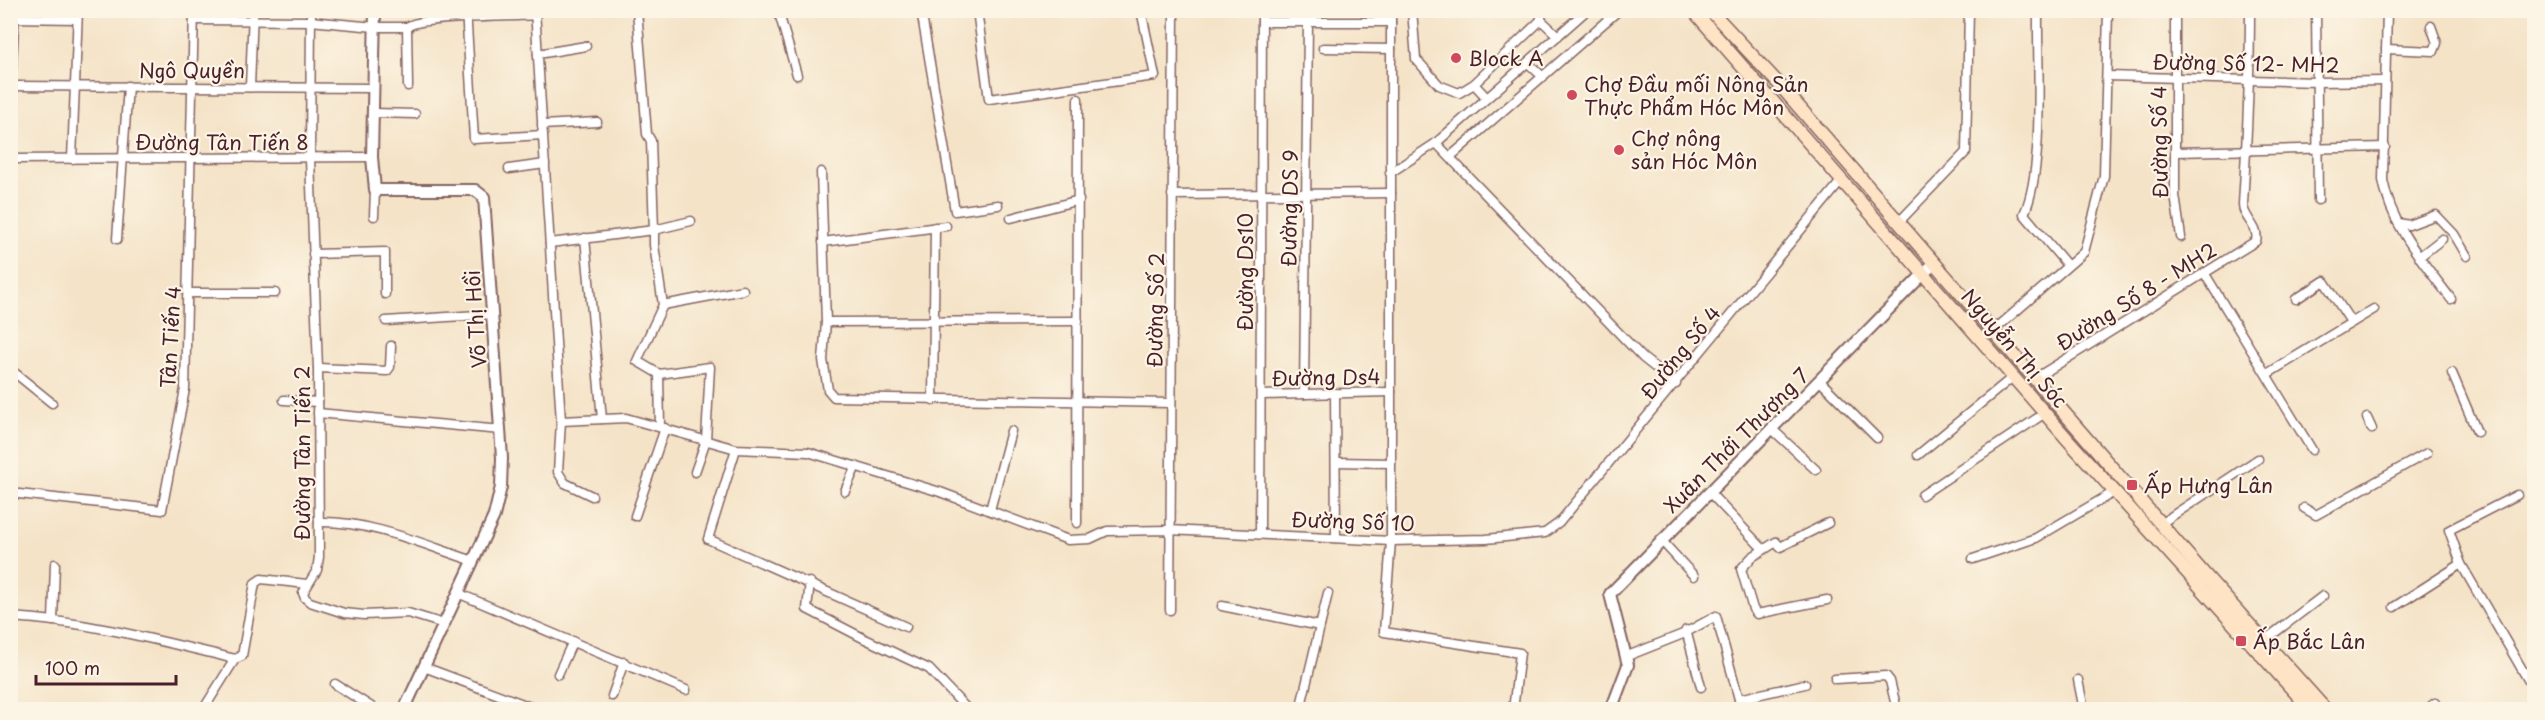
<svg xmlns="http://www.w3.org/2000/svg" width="2545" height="720" font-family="'Playpen Sans',sans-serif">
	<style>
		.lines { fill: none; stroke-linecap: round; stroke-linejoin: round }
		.minor-casing { stroke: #866462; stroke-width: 11 }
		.tertiary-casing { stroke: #866462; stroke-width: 14 }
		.secondary-casing { stroke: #866462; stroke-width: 15 }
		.minor { stroke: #fff; stroke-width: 8 }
		.tertiary { stroke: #fff; stroke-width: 10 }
		.secondary { stroke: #fee4c5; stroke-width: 12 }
		.poi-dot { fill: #d1495b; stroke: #fcf5e5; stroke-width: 2 }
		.labels { text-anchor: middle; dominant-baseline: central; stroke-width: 4.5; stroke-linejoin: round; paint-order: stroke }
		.poi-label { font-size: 20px; fill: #4a1f2b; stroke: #fcf5e5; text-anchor: start }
		.street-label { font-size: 20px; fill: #4a1f2b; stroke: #fcf5e5 }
	</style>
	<rect width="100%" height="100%" fill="#fcf5e5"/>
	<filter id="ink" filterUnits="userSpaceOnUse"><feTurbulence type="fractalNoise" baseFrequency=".0167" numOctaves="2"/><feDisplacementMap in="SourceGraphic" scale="12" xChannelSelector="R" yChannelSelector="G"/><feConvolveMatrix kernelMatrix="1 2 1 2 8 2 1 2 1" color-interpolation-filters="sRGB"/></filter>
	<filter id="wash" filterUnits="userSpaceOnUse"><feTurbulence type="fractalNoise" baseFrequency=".008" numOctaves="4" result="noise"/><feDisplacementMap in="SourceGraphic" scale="24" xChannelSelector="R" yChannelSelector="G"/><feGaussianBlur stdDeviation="1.35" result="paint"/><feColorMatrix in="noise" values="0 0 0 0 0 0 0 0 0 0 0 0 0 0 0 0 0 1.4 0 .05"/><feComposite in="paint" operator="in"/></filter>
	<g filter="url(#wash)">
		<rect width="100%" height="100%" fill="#f4e3c7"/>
	</g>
	<g filter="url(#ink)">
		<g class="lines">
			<defs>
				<g id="minor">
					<path d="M311 10 310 159 318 368 319 557 317 570 303 593 305 598 310 602 344 613 364 615 408 613 444 624"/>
					<path d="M466 10 474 139 543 135"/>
					<path d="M535 10 561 421 626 418 736 449 808 452 940 492 1068 540 1090 539 1107 531 1169 530 1391 541 1486 539 1545 533 1559 523 1842 180"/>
					<path d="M637 10 647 134 651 141 654 230 691 221"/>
					<path d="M778 10 797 75"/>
					<path d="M921 10 955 211 998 205"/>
					<path d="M977 10 989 99 1155 76 1141 10"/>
					<path d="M1391 10V541L1384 632 1520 653 1513 710"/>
					<path d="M1412 10 1416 59 1439 85 1459 93 1474 84 1541 20V10"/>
					<path d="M2038 10C2037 64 2045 169 2024 214L2067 265"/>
					<path d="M2175 10V195L2181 237"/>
					<path d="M2316 10 2318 200"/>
					<path d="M2387 10 2383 180C2391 226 2424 263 2451 299"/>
					<path d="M11 18 77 19"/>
					<path d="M194 20 310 21 375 27H407L408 86"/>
					<path d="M1541 20 1558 36"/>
					<path d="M1262 22H1391"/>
					<path d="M407 27C419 16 512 17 535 15"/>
					<path d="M1323 48 1391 49"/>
					<path d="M2386 49 2434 51 2437 43 2431 26"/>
					<path d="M538 54 586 46"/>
					<path d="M1528 63 1543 77"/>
					<path d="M2107 76 2318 82 2384 81"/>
					<path d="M1474 84 1487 98"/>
					<path d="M10 86 373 88"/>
					<path d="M250 87 253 10"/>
					<path d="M10 100 15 10"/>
					<path d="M373 113 415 114"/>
					<path d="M542 125 597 122"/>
					<path d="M1436 143 1643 358 1676 384"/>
					<path d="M2176 152 2385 147"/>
					<path d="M1450 157 1619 10"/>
					<path d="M72 159 78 10"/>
					<path d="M10 161 13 159 372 157"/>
					<path d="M509 169 545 164"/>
					<path d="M821 172 826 322 823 360 828 390 834 397 1171 403"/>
					<path d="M1390 173 1436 143 1587 10"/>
					<path d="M1172 195 1391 193"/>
					<path d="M374 216 375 190"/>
					<path d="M1011 218 1079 200"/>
					<path d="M1898 223 1966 152 1969 10"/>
					<path d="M2399 223 2409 225 2436 215 2454 234 2467 256"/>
					<path d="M585 238 602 419"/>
					<path d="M117 239 128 86"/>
					<path d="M823 242 946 226"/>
					<path d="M550 243 654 230V245L663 305 743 290"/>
					<path d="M313 254 385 252V294"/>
					<path d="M2419 257 2442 239"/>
					<path d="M2205 274 2312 450"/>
					<path d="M189 293H275"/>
					<path d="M2296 299 2324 281 2351 322"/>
					<path d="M386 321 493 314"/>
					<path d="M826 322 1078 321"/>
					<path d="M1992 332 2084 252 2104 176 2108 10"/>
					<path d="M318 368 387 371 390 367 391 346"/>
					<path d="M10 369 52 403"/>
					<path d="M2452 373 2477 432"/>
					<path d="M659 374 637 361 663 305"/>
					<path d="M2267 374 2374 309"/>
					<path d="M2034 379 2256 241C2260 227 2242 217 2243 204 2247 139 2250 75 2250 10"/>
					<path d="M1820 381 1877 438"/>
					<path d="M1335 393 1336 538"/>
					<path d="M1304 394 1308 22"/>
					<path d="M1262 395 1391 392"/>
					<path d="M284 400 318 402"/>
					<path d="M933 400 935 227"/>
					<path d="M318 413 501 430"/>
					<path d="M2367 418 2372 429"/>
					<path d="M561 421 558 472 565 483 592 496"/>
					<path d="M660 427 659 374 710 367 706 440 695 472"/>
					<path d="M1772 429 1816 470"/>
					<path d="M736 449 708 539 906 627"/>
					<path d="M1918 455 2014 376"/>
					<path d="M1336 462 1391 463"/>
					<path d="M845 491 856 466"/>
					<path d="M10 493 162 510 185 389 194 10"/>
					<path d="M1710 493 1763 549"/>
					<path d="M1922 495 2045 413"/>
					<path d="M2304 508 2316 515 2427 453"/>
					<path d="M990 510 1011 431"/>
					<path d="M635 516 665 428"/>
					<path d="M319 522C372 521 424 545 474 561"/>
					<path d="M1077 523 1078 99"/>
					<path d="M2160 524 2258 459"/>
					<path d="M1260 534 1262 10"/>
					<path d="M1661 540 1694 576"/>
					<path d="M1973 559 2036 538 2114 492"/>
					<path d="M2461 564 2534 690"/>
					<path d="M810 582 807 609 863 638 929 669 968 710"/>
					<path d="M460 594 686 690"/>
					<path d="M1827 600 1757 614 1753 609 1741 569 1752 557 1776 542 1780 547 1828 523"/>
					<path d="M1222 606 1320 626"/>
					<path d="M2394 607 2461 564 2449 530 2517 495"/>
					<path d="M1170 610 1174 10"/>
					<path d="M10 617C87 621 161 641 235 659"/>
					<path d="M53 621 55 564"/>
					<path d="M1686 630 1701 687"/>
					<path d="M2265 640 2323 596"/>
					<path d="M1625 657 1683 634 1716 616 1742 710"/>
					<path d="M424 667 539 710"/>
					<path d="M558 674 573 641"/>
					<path d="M1835 679 1886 676 1890 681 1897 710"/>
					<path d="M2078 680 2084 710"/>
					<path d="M335 684 376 710"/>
					<path d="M612 696 624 662"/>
					<path d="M1739 699 1805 684"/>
					<path d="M203 710 235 659 242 656 255 583 261 579 307 584"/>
					<path d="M725 710H726"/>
					<path d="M1300 710 1328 593"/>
					<path d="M2426 710 2435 703"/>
				</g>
				<g id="tertiary">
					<path d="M375 10 372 157 375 190H475L484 197 502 458 501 487 494 516 404 710"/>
					<path d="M1611 710 1628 665 1610 594 1933 264"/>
				</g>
				<g id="secondary">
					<path d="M1693 10 2069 441 2311 710"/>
					<path d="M1710 10 1779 84 2205 575 2326 710"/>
				</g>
			</defs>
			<use href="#minor" class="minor-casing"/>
			<use href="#tertiary" class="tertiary-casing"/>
			<use href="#secondary" class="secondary-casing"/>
			<use href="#minor" class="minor"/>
			<use href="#tertiary" class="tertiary"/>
			<use href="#secondary" class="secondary"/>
		</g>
	</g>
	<g class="poi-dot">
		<circle cx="1456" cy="58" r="6"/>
		<circle cx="1572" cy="95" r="6"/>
		<circle cx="1619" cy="150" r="6"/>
		<rect x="2126" y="479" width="12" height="12" rx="3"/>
		<rect x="2235" y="635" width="12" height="12" rx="3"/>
	</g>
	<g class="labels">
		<g class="poi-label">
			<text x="1468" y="58">Block A</text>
			<text x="1584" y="84">Chợ Đầu mối Nông Sản<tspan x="1584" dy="23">Thực Phẩm Hóc Môn</tspan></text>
			<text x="1631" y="138">Chợ nông<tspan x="1631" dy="23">sản Hóc Môn</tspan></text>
			<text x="2144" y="485">Ấp Hưng Lân</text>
			<text x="2253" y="641">Ấp Bắc Lân</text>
		</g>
		<g class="street-label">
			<text transform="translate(2246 63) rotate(1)">Đường Số 12- MH2</text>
			<text x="192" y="70">Ngô Quyền</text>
			<text x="222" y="142">Đường Tân Tiến 8</text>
			<text transform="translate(2159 142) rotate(-91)">Đường Số 4</text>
			<text transform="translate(1289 208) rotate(-89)">Đường DS 9</text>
			<text transform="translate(1245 272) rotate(-90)">Đường Ds10</text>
			<text transform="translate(2136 296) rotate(-32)">Đường Số 8 - MH2</text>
			<text transform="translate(1155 310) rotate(-89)">Đường Số 2</text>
			<text transform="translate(475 319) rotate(-94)">Võ Thị Hồi</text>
			<text transform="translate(170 337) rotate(-87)">Tân Tiến 4</text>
			<text transform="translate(2015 348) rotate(49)">Nguyễn Thị Sóc</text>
			<text transform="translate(1680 352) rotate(-51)">Đường Số 4</text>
			<text transform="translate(1326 377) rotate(-1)">Đường Ds4</text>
			<text transform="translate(1736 440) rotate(-45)">Xuân Thới Thượng 7</text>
			<text transform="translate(302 453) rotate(-90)">Đường Tân Tiến 2</text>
			<text transform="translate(1353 521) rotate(2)">Đường Số 10</text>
		</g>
	</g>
	<rect width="2545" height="720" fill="none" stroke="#fcf5e5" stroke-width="36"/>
	<path d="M36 675v9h140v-9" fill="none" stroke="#4a1f2b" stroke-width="3"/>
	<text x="45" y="675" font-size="18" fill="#4a1f2b" stroke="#fcf5e5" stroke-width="4.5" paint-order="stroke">100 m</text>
</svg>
